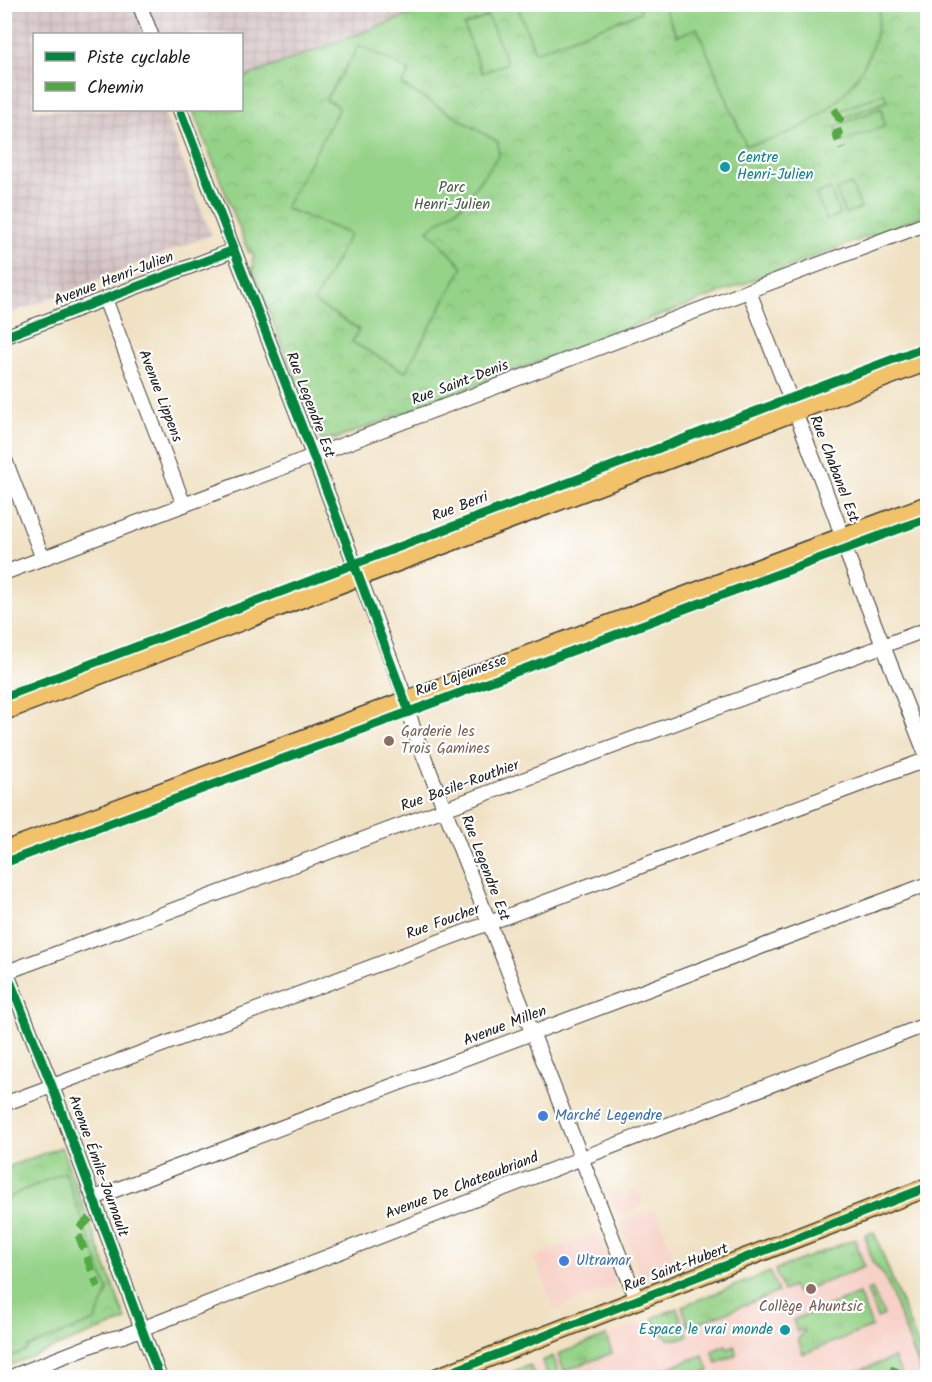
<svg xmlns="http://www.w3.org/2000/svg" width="932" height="1382" font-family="Kalam,sans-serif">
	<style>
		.built { fill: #f7d1c7 }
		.industrial { fill: url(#industrial-grid) }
		.grass { fill: url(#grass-tufts); stroke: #587852; stroke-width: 1.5 }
		.park { fill: url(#park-crowns); stroke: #587852; stroke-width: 1.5 }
		.pitch { fill: #95d388; stroke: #587852; stroke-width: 1.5 }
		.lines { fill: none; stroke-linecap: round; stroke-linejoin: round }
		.minor-casing { stroke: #3c3a35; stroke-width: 16 }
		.major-casing { stroke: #3c3a35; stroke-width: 21 }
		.minor { stroke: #fff; stroke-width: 14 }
		.major { stroke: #f2c26a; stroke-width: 18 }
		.quiet { stroke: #52a943; stroke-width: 8; stroke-dasharray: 15 8; stroke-linecap: butt }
		.cycleway-casing { stroke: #fff; stroke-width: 13 }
		.cycleway { stroke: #00873e; stroke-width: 9 }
		.culture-dot { fill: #0f9aa8; stroke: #fff; stroke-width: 2 }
		.education-dot { fill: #8d6e63; stroke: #fff; stroke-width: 2 }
		.shop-dot { fill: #3f7fe0; stroke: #fff; stroke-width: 2 }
		.labels { text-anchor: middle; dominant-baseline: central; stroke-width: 4.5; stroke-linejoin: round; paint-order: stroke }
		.culture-label { font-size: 15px; fill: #0d838f; stroke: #fff; text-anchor: start }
		.park-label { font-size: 15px; fill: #465c42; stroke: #fff }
		.street-label { font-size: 15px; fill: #1c1c1c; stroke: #fff }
		.education-label { font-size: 15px; fill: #785e54; stroke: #fff; text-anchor: start }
		.shop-label { font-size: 15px; fill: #366cbe; stroke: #fff; text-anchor: start }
	</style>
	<defs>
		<pattern id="industrial-grid" width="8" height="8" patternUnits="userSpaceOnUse" patternTransform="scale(1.5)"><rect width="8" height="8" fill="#d2bfc0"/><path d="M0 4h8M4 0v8" fill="none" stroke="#b4a4a4"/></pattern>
		<pattern id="grass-tufts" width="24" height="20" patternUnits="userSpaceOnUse" patternTransform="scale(1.5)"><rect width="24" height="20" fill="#95d388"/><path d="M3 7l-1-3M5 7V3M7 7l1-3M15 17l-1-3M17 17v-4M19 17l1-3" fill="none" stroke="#80b575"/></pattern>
		<pattern id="park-crowns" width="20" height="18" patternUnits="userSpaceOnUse" patternTransform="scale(1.5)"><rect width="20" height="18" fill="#95d388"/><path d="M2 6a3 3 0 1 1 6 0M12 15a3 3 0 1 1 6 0" fill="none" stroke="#80b575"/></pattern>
	</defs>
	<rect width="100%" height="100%" fill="#fff"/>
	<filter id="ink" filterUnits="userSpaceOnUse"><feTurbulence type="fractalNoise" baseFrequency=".0167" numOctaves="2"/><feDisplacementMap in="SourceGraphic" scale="12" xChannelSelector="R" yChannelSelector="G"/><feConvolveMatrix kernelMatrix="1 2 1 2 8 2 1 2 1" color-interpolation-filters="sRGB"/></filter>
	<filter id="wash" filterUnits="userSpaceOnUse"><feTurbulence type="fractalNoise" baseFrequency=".008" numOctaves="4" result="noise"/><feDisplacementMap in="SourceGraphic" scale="24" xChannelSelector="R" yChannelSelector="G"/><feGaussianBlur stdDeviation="1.35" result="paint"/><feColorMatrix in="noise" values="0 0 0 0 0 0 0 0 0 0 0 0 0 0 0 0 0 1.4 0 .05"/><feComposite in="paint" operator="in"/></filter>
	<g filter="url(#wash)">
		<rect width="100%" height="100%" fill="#f0e1c3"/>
		<g class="built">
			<path d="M637 1189 643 1206 617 1216 609 1193 618 1190 621 1196Z"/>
			<path d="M655 1209 676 1263 657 1271 656 1269 651 1271V1273L643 1276 639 1272 620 1223Z"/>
			<path d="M597 1232 616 1283 612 1288 555 1310 534 1257Z"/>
			<path d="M874 1232 928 1369 927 1378H499Z"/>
		</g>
		<path class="industrial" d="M5 5H435L242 78V34H34V110H163L211 235 5 316Z"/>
		<g class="grass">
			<path d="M874 1232 927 1369V1377H923L885 1277 872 1261 865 1235Z"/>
			<path d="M855 1239 864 1267 797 1293 792 1287 783 1291 775 1270Z"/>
			<path d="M770 1272 778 1292 689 1327 682 1306Z"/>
			<path d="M872 1289 884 1315 877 1318 867 1291Z"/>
			<path d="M859 1294 872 1327 803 1354 798 1339 805 1331 803 1330 797 1332 793 1320Z"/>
			<path d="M677 1308 688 1336 678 1339H668L659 1330 653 1318Z"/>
			<path d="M606 1336 612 1353 564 1371 558 1354Z"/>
			<path d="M726 1345 728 1349 735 1346 736 1355 717 1363 712 1351Z"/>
			<path d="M703 1355 709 1371 698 1375 699 1377H643Z"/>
			<path d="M553 1356 559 1373 548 1377 542 1361Z"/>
			<path d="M894 1358 903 1377H842L893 1358Z"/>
			<path d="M530 1365 535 1377H499Z"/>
		</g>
		<g class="park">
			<path d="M435 5H927V214L333 440 332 438 322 441 316 429H314L252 267 254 266 252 259 254 257 252 252 249 253 193 110H242V78Z"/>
			<path d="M61 1147 126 1320 5 1367V1168Z"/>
		</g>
		<g class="pitch">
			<path d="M517 5H638L641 12 535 52Z"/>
			<path d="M663 5 880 4V5C877 80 818 134 746 145L697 28 677 36Z"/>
			<path d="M488 16 507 63 482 73 464 26Z"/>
			<path d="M359 46H362L410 71 402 85 498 142 499 155 462 205 428 230 463 267 405 372 352 342 359 329 314 302 350 234 285 208 339 109 337 105 326 99Z"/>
			<path d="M884 93 887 101 840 119 837 112Z"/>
			<path d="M881 108 885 126 839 143 836 126Z"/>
			<path d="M851 184 861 208 845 214 836 190Z"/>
			<path d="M830 189 840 215 826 220 816 194Z"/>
			<path d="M65 1172 108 1291 95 1321 28 1347 26 1351 5 1359V1201L17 1193Z"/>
		</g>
	</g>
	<g filter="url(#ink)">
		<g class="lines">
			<defs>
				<g id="minor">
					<path d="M139 4 151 34"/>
					<path d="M180 110 334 510 402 689 414 731 637 1300"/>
					<path d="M749 291 837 521 847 554 928 760"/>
					<path d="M105 299 184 505"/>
					<path d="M4 337 234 250"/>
					<path d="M4 457 43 559"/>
					<path d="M4 573 928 223"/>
					<path d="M4 966 52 1086 160 1378"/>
					<path d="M4 973 928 629"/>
					<path d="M4 1104 928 759"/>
					<path d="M94 1198 928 884"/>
					<path d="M8 1378 105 1340 123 1336 928 1024"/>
				</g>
				<g id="major">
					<path d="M4 711 928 361"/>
					<path d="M4 851 928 505"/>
					<path d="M436 1378 928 1187"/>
				</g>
			</defs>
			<use href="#minor" class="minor-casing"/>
			<use href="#major" class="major-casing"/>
			<use href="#minor" class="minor"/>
			<use href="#major" class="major"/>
			<g class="quiet">
				<path d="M834 109 840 119 836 126 839 134 836 135 842 149"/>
				<path d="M90 1218 77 1231 98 1287"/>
				<path d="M891 1378 895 1367"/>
			</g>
			<defs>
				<g id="cycleway">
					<path d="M180 110 334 510 409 712"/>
					<path d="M4 337 234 250"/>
					<path d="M4 697 928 346"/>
					<path d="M4 863 928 518"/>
					<path d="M4 966 52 1086 160 1378"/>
					<path d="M436 1378 928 1187"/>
				</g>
			</defs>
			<use href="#cycleway" class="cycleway-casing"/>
			<use href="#cycleway" class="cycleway"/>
		</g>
	</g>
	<g class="culture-dot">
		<circle cx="725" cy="167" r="6"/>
		<circle cx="785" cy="1330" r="6"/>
	</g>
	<g class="education-dot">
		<circle cx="389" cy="741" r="6"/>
		<circle cx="811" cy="1289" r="6"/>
	</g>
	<g class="shop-dot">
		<circle cx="543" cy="1116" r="6"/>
		<circle cx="564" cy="1261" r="6"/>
	</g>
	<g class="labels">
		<g class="culture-label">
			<text x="737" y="158">Centre<tspan x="737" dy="17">Henri-Julien</tspan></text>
			<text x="773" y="1330" text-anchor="end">Espace le vrai monde</text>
		</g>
		<g class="park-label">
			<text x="452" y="188">Parc<tspan x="452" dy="17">Henri-Julien</tspan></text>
		</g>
		<g class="street-label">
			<text transform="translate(114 279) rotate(-21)">Avenue Henri-Julien</text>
			<text transform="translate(460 383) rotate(-21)">Rue Saint-Denis</text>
			<text transform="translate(160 396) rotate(69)">Avenue Lippens</text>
			<text transform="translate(310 405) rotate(69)">Rue Legendre Est</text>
			<text transform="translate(834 469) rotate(69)">Rue Chabanel Est</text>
			<text transform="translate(460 507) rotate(-21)">Rue Berri</text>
			<text transform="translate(461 676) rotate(-20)">Rue Lajeunesse</text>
			<text transform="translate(460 786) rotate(-20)">Rue Basile-Routhier</text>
			<text transform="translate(485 868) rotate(69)">Rue Legendre Est</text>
			<text transform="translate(443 922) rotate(-20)">Rue Foucher</text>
			<text transform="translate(505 1026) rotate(-21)">Avenue Millen</text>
			<text transform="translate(98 1166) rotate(70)">Avenue Émile-Journault</text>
			<text transform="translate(462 1186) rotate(-21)">Avenue De Chateaubriand</text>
			<text transform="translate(676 1268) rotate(-21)">Rue Saint-Hubert</text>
		</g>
		<g class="education-label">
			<text x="401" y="732">Garderie les<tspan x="401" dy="17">Trois Gamines</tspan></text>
			<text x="811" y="1307" text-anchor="middle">Collège Ahuntsic</text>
		</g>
		<g class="shop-label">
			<text x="555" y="1116">Marché Legendre</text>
			<text x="576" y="1261">Ultramar</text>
		</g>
	</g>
	<rect width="932" height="1382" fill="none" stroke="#fff" stroke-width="24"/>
	<rect x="33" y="33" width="210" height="78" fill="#ffffff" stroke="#a4a4a4" stroke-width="1.5"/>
	<rect x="45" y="52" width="30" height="9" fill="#00873e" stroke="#a4a4a4" stroke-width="1.5"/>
	<text x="87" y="63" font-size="18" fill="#1c1c1c">Piste cyclable</text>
	<rect x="45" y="82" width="30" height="9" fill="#52a943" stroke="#a4a4a4" stroke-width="1.5"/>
	<text x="87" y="93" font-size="18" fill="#1c1c1c">Chemin</text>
</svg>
